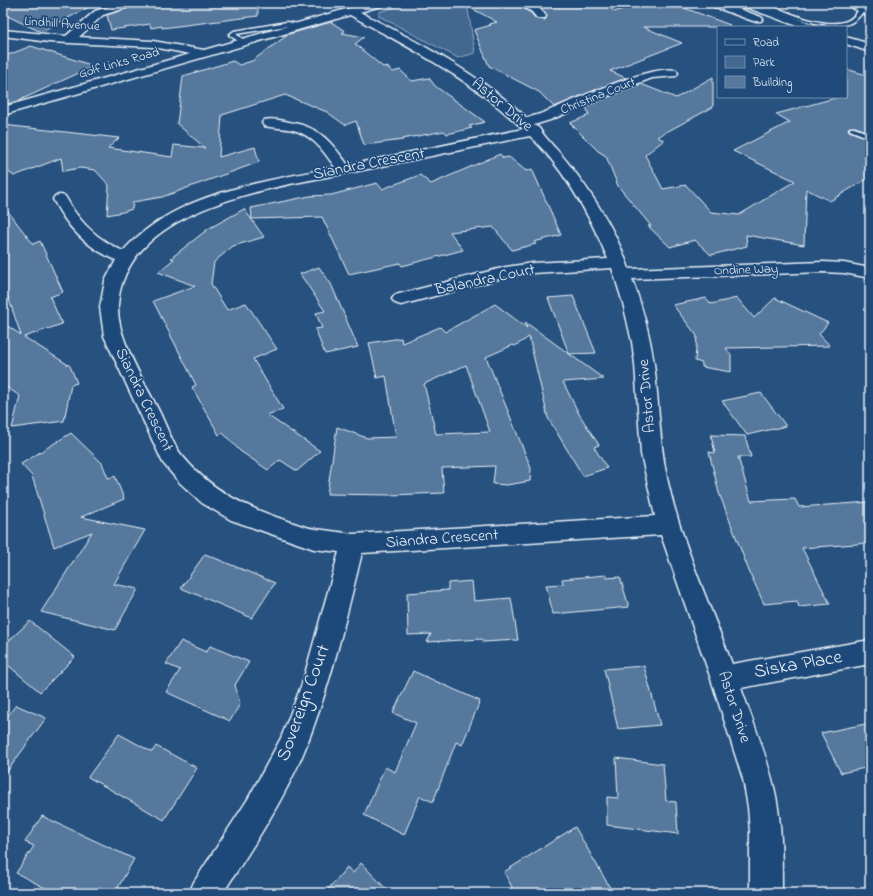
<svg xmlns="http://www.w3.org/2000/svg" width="873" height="896" font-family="'Indie Flower',sans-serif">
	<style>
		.built { fill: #355d88 }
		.green { fill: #436891; stroke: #96acc4 }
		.building { fill: #57789d; stroke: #e8f1f8; fill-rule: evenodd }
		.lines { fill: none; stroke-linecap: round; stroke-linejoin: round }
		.lane-casing { stroke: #e8f1f8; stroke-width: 3 }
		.street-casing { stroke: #e8f1f8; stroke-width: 3 }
		.primary-casing { stroke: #e8f1f8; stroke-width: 3 }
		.lane { fill: #1f4a7a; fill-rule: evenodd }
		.street { fill: #1f4a7a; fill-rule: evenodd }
		.primary { fill: #1f4a7a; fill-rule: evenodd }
		.labels { text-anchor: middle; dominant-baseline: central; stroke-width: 3.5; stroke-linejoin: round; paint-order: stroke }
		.far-street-label { font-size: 13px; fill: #e8f1f8; stroke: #1f4a7a }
		.street-label { font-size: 16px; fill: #e8f1f8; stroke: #1f4a7a }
		.near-street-label { font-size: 19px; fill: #e8f1f8; stroke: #1f4a7a }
	</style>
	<rect width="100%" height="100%" fill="#27517f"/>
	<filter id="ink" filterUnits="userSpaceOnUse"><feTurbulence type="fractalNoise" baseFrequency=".025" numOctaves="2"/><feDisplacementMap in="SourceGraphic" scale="8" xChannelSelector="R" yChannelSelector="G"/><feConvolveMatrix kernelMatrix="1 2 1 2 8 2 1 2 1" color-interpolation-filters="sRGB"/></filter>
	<g filter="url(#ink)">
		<path class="built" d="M827 3H870V18L846 9Z"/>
		<path class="green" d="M409 3H467L475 53 458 58 379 16V12Z"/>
		<g class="building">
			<path d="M3 3H97L41 32 3 14Z"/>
			<path d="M137 3H258V16L162 28V26L151 28 150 24 111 30 107 15 135 6Z"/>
			<path d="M640 3H671L730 25 729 27H643L682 43 610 71 626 78 554 107 539 92 489 66 474 30 491 25 489 24 497 22 469 7H521L531 13 536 19 545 20 547 15 539 6H609L614 12Z"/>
			<path d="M331 22 345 31 342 33 364 37 355 44 383 67 386 66 393 72 400 70 412 81 429 78 435 86 485 122 469 126 472 128 447 134 444 131 402 139 403 140 364 145 356 121 345 125 327 112 285 95 222 115 219 157 255 147 259 162 162 197 133 202 132 209 123 212 107 215 109 185 95 170 80 168 63 171 61 158 14 176 3 168V125L119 138 108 148 172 157 174 145 205 148 177 124 183 76 233 61 239 65 252 61 289 34Z"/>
			<path d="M31 46 94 66 18 101 3 105V57Z"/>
			<path d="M846 69 870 76V132L855 127 848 128 849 131 870 139V177L830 201 806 189 804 245 746 235 747 246 711 255 695 240 670 247 648 226H651L618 186 606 156 598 151 570 123 589 115 586 106 641 84 676 98 713 77V107L657 137 664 140 645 155 663 189 686 185 711 212 739 215 795 181 733 151 790 122 776 114 839 97H846Z"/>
			<path d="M500 154 503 158 509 157 526 171 532 169 561 235 534 242 536 244 512 250 493 227 450 232 463 250 402 266 400 263 349 274 322 217 252 219 251 208 310 196 331 195 377 183 382 189 420 175 431 184Z"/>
			<path d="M3 205 33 244 40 241 63 292 50 297 62 324 24 337 70 366 77 383 71 385 64 421 12 428 20 396 3 385V323L21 335 3 282Z"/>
			<path d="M244 209 264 237 233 246 214 262 211 284 227 310 246 303 277 349 253 359 283 409 267 415 320 451 297 471 280 460 268 470 240 451 223 433 219 435 192 387 196 385 153 301 195 286 158 272 174 259 171 258 208 229Z"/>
			<path d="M319 267 331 284 358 347 325 354 315 329 322 328 316 313 325 311 300 274Z"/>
			<path d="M573 296 596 353 569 354 548 298Z"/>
			<path d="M706 298 711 304 737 298 754 318 775 298 828 323 819 334 830 346 726 348 731 355V372L702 367V363L695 361 697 336 673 305Z"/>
			<path d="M495 304 527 328 525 322 604 379 563 382 579 414 599 445 594 447 607 468 583 476 548 418 529 337 515 346 513 345 486 357 531 468 530 481 507 485 493 484 495 466 442 468 444 493 390 495 327 494 337 427 367 438 396 437 386 376 377 378 369 343 401 338 402 343 440 327 445 332ZM466 365 490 432 436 434 424 384Z"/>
			<path d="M761 393 786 426 747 435 722 401Z"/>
			<path d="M71 433 102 463 108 478 115 476 124 499 81 517 145 530 114 584 138 589 115 630 41 612 92 532 54 547 32 476 21 464Z"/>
			<path d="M711 435 745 436 751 457H738L751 501 795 499 799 507 870 502V543L802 548 830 604 799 607 797 601 764 604 749 571 719 493 709 452 715 453Z"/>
			<path d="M205 554 275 583 252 618 181 588Z"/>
			<path d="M606 575V578L620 577 629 607 553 614 546 585 563 584 562 579Z"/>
			<path d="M472 581 474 601 511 598 518 640 483 642 482 639 427 642 431 634 408 635 407 593 448 590V583Z"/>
			<path d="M30 621 75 657 40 692 3 661V646Z"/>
			<path d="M181 641 206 652 210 646 249 662 235 685 240 704 230 721 166 692 180 670 166 664Z"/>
			<path d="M644 666 660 725 618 729 604 669Z"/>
			<path d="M413 671 480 701 462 745 456 742 433 802 420 796 404 835 364 815 385 767 395 772 416 723 393 713Z"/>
			<path d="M16 705 46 718 3 777V722Z"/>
			<path d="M870 723V767L841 773 821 733Z"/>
			<path d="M119 734 152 752 156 746 197 768 164 820 88 777Z"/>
			<path d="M616 758 663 764 666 801 676 802 678 834 607 825V797L618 798Z"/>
			<path d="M42 816 134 859 115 893H55L16 873 34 846 25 842Z"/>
			<path d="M575 827 613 893H515L504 872Z"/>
			<path d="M361 863 390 893H325L347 867 353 873Z"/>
		</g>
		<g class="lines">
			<defs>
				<g id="lane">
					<path d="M757 3H764C785 11 825 30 847 21 852 19 855 15 858 11L854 9 852 3H856L858 7 870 12V16L862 13C859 17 854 22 848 24 829 30 773 14 757 3Z"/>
					<path d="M287 22 305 25 302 27 287 26 236 34 245 41 246 42 243 44 229 35 234 31Z"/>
					<path d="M850 128H854L870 134V138L850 130Z"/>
				</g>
				<g id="street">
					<path d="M120 3H136L135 5 103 15 79 37 153 41 204 50 346 9 369 3H385L384 5 360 12C419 43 478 73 527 118L540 114C569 103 649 64 676 70L678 73 676 76 652 78 639 83 550 120 534 125 539 128C547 141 559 151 568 163 593 195 616 230 629 269L823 262 844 263 870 268V278L844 273 823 272 632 279C642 306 650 335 654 364 659 402 659 440 667 478 681 542 709 603 732 664L870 640V664L741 688C753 722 769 761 776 796 782 828 782 860 782 893H750V832L748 807 743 779 711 679 661 535 362 553C345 621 330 689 303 754 282 803 252 848 223 893H189L194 882 248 799 281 738 303 681 339 552 314 549 231 520 202 503 179 482 163 463 104 336 100 307 105 281 116 260C87 248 66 226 53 199L55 196 60 195 65 196C69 202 72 209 77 215 88 230 105 243 123 251 177 191 261 183 335 167 324 152 313 135 293 130 284 128 274 128 264 126L262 123 264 120C272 118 281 120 289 122 320 127 330 141 348 165L523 129C471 79 412 49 350 15L3 115V107L190 54 153 47 49 42 3 36V30L66 36 95 11ZM530 136C565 170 589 214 608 259L533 263 506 267 395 295 392 299 395 303 401 305 506 277 533 273 612 268 623 303 632 342 635 364 641 454 655 516 353 534C341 532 328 531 316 529 306 528 297 524 288 521 245 507 209 490 180 453 172 442 166 426 160 413 145 383 116 337 118 305 125 203 285 186 363 170 418 159 474 147 530 136Z"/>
					<path d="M518 3C531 3 538 5 546 16L545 18H537L532 12Z"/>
				</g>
				<g id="primary">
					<path d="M708 3H723L761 17 763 19 761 21H753L709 5Z"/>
					<path d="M739 3H754L815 25 817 27H800L740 5Z"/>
					<path d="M846 37 870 44V52L846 44Z"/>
				</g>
			</defs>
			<use href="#lane" class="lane-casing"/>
			<use href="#street" class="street-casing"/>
			<use href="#primary" class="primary-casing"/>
			<use href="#lane" class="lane"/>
			<use href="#street" class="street"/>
			<use href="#primary" class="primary"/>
		</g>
	</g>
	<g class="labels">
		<g class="far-street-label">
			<text transform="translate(62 24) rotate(4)">Lindhill Avenue</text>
			<text transform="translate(119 63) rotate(-16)">Golf Links Road</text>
			<text transform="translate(598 96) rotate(-22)">Christina Court</text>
			<text transform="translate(746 270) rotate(-2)">Ondine Way</text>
		</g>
		<g class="street-label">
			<text transform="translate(502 105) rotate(40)">Astor Drive</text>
			<text transform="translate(369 164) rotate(-11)">Siandra Crescent</text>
			<text transform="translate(485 280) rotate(-12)">Balandra Court</text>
			<text transform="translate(647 396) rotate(-95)">Astor Drive</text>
			<text transform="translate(144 400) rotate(64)">Siandra Crescent</text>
			<text transform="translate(442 539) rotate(-4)">Siandra Crescent</text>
			<text transform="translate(734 707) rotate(72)">Astor Drive</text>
		</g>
		<g class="near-street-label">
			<text transform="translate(798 665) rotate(-10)">Siska Place</text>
			<text transform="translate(304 703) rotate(-70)">Sovereign Court</text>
		</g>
	</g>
	<rect width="873" height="896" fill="none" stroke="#1f4a7a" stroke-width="16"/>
	<rect x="8" y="8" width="857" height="880" fill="none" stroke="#e8f1f8" stroke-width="1.5" filter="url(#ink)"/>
	<rect x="717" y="26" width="130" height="72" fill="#1f4a7a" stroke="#6f8dac"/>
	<rect x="725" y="39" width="20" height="6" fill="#1f4a7a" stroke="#6f8dac"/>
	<text x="753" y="46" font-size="12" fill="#e8f1f8">Road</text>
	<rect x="725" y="56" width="20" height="12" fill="#436891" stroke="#6f8dac"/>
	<text x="753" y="66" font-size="12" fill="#e8f1f8">Park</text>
	<rect x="725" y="76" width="20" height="12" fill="#57789d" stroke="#6f8dac"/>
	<text x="753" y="86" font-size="12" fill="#e8f1f8">Building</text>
</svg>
